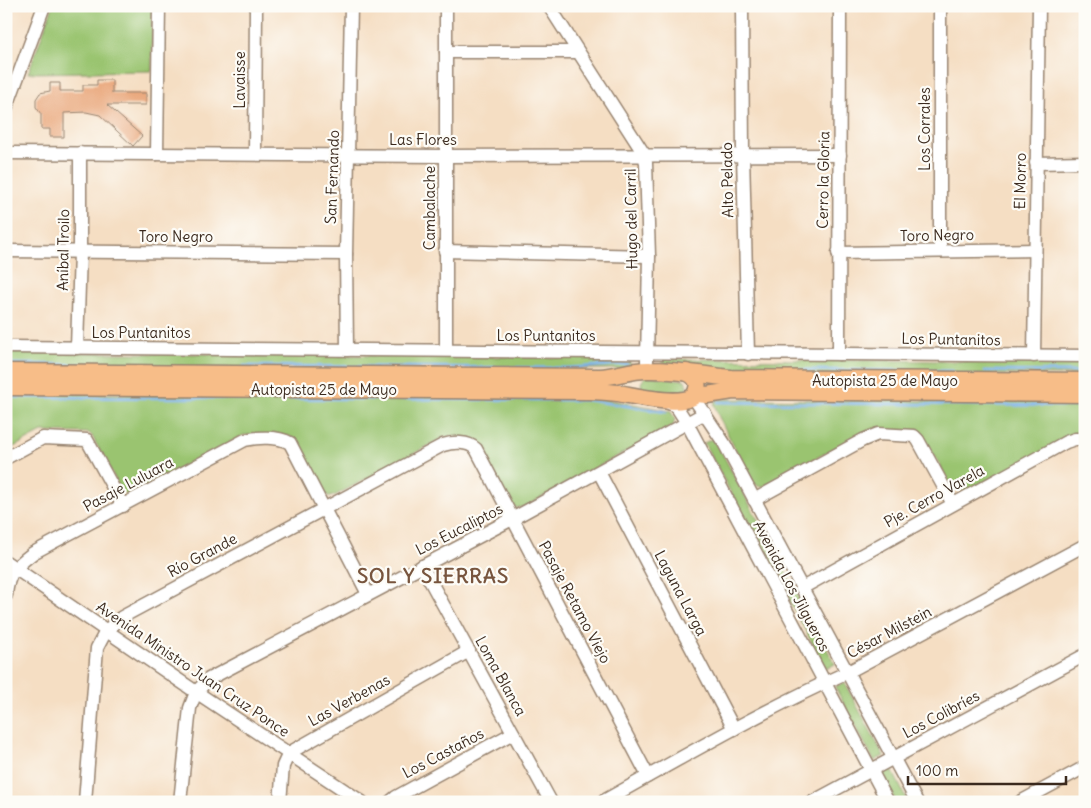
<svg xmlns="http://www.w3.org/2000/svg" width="1091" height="808" font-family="Delius,sans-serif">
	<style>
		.green { fill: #9ac470; stroke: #6a7747 }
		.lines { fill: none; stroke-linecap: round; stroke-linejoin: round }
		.stream { stroke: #7bb1e9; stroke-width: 3 }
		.building { fill: #e9a679 }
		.minor-casing { stroke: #988470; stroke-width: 15 }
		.major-casing { stroke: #988470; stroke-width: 19 }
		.minor { stroke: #fff; stroke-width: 12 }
		.major { stroke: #f7bd88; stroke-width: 16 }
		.labels { text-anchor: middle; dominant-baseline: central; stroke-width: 4.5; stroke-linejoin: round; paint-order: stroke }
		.street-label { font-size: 15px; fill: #3b2a1e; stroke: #fdfcf7 }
		.district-label { font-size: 20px; font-weight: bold; letter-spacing: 1px; fill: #78553e; stroke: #fdfcf7 }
	</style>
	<rect width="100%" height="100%" fill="#fdfcf7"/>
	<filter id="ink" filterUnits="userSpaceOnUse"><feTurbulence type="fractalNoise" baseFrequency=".02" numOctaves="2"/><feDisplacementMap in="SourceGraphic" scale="10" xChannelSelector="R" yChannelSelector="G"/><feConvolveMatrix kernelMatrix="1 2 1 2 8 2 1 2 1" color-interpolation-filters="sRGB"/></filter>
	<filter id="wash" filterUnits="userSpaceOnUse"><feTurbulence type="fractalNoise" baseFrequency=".0096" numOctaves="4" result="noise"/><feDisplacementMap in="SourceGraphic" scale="20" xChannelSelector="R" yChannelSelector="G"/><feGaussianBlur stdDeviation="1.12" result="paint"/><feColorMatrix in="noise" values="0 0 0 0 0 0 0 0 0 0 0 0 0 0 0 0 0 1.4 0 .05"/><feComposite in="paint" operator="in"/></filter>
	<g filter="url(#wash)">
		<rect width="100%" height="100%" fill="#f5dec3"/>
		<g class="green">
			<path d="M53 6H152V71L28 73Z"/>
			<path d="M6 352 624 358 628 359 631 364 622 369 6 367Z"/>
			<path d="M662 359 1085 362V375L748 374 663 363Z"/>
			<path d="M648 376 685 380 687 386V389L680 392H646L643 390 641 383 645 377Z"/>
			<path d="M6 393 596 397 670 411 675 418 673 426 524 507 516 508 511 504 472 439 449 436 443 438 336 495 330 497 324 493 297 442 289 436 244 435 132 494 126 495 121 490 92 436 89 433 42 432 6 451Z"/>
			<path d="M721 399 1085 402V433L965 491 953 489 922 433 918 430 863 433 764 486H758L752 482 719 417 714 404 716 400Z"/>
			<path d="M714 438 835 664 826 669 704 443Z"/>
			<path d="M844 682 884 756 874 761 835 687Z"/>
			<path d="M891 768 908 802H896L881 773Z"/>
		</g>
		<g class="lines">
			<g class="stream">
				<path d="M6 364 111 365"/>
				<path d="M679 364 703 366"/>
				<path d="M244 366 569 368 627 364"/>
				<path d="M794 370 952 371"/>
				<path d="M985 371 1085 372"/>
				<path d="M6 397 588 400 666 412"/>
				<path d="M718 402 1085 406"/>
			</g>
		</g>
		<g id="blocks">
			<path class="building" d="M97 80H112V93H146V105H107L142 136 133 146 100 115 86 112 64 113V137H50V129H41V114L36 107V99L40 93 50 91V83H60V91H83V85H97Z"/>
		</g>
	</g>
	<g filter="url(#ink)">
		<use href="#blocks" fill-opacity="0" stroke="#988470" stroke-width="1"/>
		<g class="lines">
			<defs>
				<g id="minor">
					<path d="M549 6 644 154 646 163 649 256 647 361"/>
					<path d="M742 6 743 154 748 354"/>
					<path d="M446 52H578"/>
					<path d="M6 109 44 6"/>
					<path d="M6 153 445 156 840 155"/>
					<path d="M157 154 159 6"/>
					<path d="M255 154 256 6"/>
					<path d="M1036 163 1085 162"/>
					<path d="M6 251 346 254"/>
					<path d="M445 251 649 256"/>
					<path d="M940 251V6"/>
					<path d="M838 253 1035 250"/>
					<path d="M6 347 1085 356"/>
					<path d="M77 348 80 252V153"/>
					<path d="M347 350 346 254 351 6"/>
					<path d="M446 350V6"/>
					<path d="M839 354 840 6"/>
					<path d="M1034 356 1039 6"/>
					<path d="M693 397 724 443 917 802"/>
					<path d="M663 401 676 406 687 423 888 802"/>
					<path d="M6 458 43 438 87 440 123 506"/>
					<path d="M599 472 734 729"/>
					<path d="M754 500 863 440 878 434 914 436 918 440 953 504"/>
					<path d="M6 562 196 692 362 802"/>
					<path d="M422 566 551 802"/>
					<path d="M802 588 1066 442 1075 439H1085"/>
					<path d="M6 595C8 572 16 566 33 553L245 440C257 437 278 436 290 443L368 594"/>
					<path d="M85 802 97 648 106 631 122 617 443 445C453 442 468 441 476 449L648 776"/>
					<path d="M180 802 190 708 196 692 209 679 512 519 705 413"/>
					<path d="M280 802 283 766 289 753 469 651"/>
					<path d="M390 802 396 797 513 733"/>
					<path d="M602 802C683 757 763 710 848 672L1085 545"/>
					<path d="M812 802 1085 655"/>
					<path d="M1020 802 1085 767"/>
				</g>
				<g id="major">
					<path d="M6 372 600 377C617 376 633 369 650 370 677 370 704 375 731 378L1085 381"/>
					<path d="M6 387 590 391C599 391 608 392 618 393 636 396 677 406 693 397 701 386 698 377 686 372"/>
					<path d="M696 394 707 395 733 391 1085 394"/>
				</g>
			</defs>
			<use href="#minor" class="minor-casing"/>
			<use href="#major" class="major-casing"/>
			<use href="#minor" class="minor"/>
			<use href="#major" class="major"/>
		</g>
	</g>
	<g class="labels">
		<g class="street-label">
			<text transform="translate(239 80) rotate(-90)">Lavaisse</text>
			<text transform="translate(924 129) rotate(-90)">Los Corrales</text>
			<text x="423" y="139">Las Flores</text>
			<text transform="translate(332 177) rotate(-88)">San Fernando</text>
			<text transform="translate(727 180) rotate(-91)">Alto Pelado</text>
			<text transform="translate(823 180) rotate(-89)">Cerro la Gloria</text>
			<text transform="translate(1020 181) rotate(-89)">El Morro</text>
			<text transform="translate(429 208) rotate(-90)">Cambalache</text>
			<text transform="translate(631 219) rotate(-91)">Hugo del Carril</text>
			<text transform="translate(937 235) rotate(-1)">Toro Negro</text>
			<text x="176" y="236">Toro Negro</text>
			<text transform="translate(63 250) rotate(-89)">Aníbal Troilo</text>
			<text x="141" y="332">Los Puntanitos</text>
			<text x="546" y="335">Los Puntanitos</text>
			<text transform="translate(951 339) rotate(1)">Los Puntanitos</text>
			<text x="885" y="380">Autopista 25 de Mayo</text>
			<text x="324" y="389">Autopista 25 de Mayo</text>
			<text transform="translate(128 484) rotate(-28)">Pasaje Luluara</text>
			<text transform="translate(934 496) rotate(-29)">Pje. Cerro Varela</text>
			<text transform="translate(459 529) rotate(-27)">Los Eucaliptos</text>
			<text transform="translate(202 555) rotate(-28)">Río Grande</text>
			<text transform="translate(792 586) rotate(62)">Avenida Los Jilgueros</text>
			<text transform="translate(681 593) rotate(62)">Laguna Larga</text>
			<text transform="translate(575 602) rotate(62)">Pasaje Retamo Viejo</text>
			<text transform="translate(889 632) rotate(-28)">César Milstein</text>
			<text transform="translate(193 669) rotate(34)">Avenida Ministro Juan Cruz Ponce</text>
			<text transform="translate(501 676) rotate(61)">Loma Blanca</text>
			<text transform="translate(349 700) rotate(-29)">Las Verbenas</text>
			<text transform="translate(941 714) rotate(-28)">Los Colibríes</text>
			<text transform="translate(443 753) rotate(-28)">Los Castaños</text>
		</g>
		<g class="district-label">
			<text x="433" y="575">SOL Y SIERRAS</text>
		</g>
	</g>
	<rect width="1091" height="808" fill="none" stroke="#fdfcf7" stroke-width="25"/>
	<path d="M908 776v8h158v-8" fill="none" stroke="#3b2a1e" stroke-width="2.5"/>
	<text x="916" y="776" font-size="15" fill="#3b2a1e" stroke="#fdfcf7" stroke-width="4" paint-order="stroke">100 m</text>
</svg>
